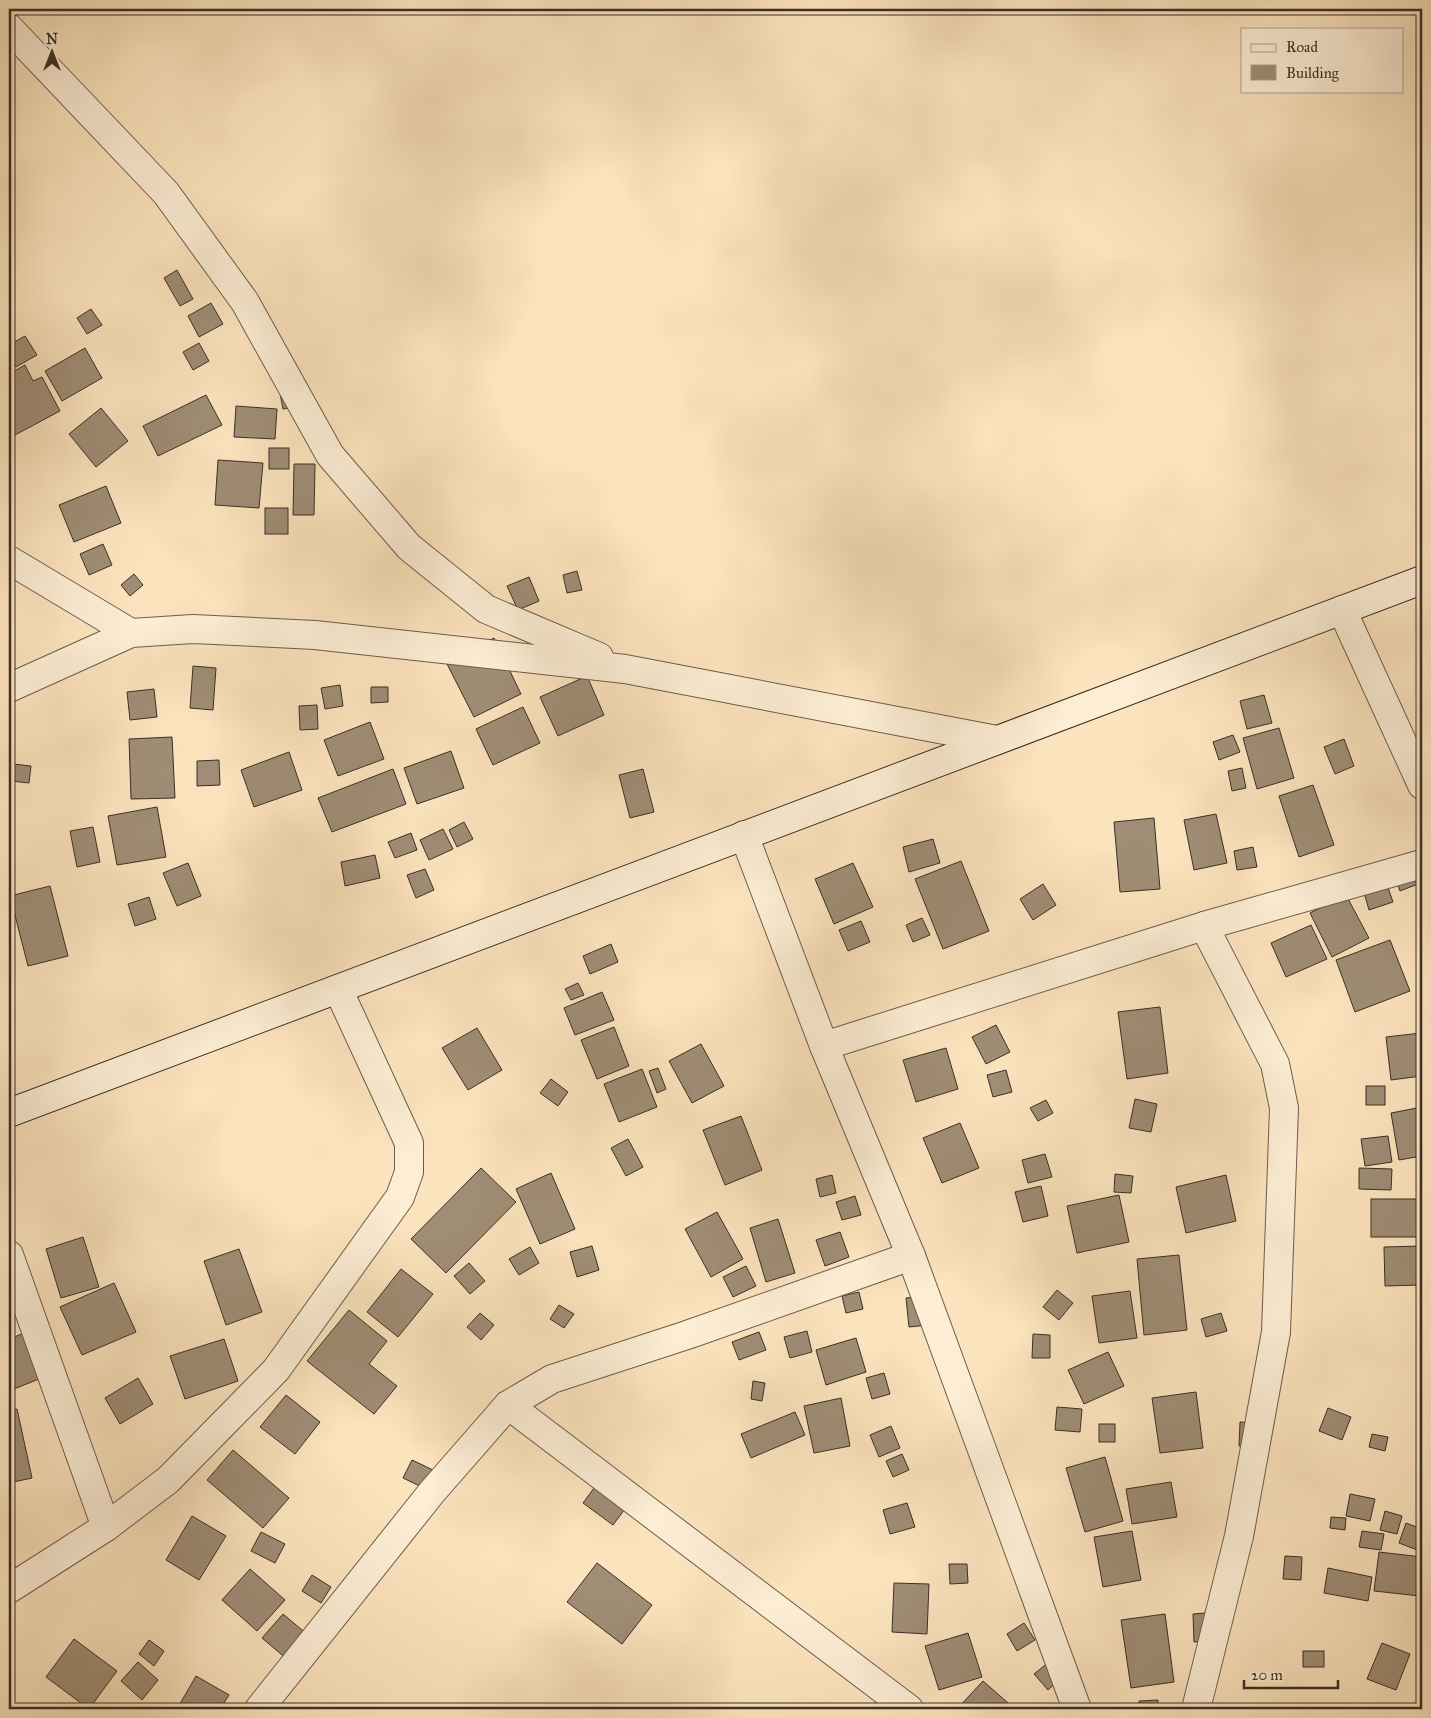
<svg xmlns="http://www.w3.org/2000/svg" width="1431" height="1718" font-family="'IM FELL Great Primer',serif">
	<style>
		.building { fill: #9f8d75; stroke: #3c2f27 }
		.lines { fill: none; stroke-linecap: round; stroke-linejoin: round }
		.street-casing { stroke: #6c5c4c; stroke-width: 30 }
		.secondary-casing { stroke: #3c2f27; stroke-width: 30 }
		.street { stroke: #fcedd4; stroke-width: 28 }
		.secondary { stroke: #fcedd4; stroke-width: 28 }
	</style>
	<rect width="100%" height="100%" fill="#fbe3bd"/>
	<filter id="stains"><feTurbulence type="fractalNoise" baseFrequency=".004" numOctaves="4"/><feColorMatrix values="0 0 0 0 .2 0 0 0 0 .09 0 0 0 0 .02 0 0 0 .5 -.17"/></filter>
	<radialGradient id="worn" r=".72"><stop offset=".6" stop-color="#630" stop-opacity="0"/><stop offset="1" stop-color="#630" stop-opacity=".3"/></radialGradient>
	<g class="building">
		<path d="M177 270 193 299 180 306 164 278Z"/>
		<path d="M211 303 223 324 199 337 188 316Z"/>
		<path d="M91 309 102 325 87 334 77 318Z"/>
		<path d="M25 336 37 355 16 367 9 354V345Z"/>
		<path d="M199 343 209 361 193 370 183 352Z"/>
		<path d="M85 348 102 378 62 401 45 371Z"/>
		<path d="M25 365 33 381 42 377 60 411 15 435 9 423V374Z"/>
		<path d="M280 393 295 407 283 409Z"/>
		<path d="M206 395 222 425 158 456 143 426Z"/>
		<path d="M236 406 277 409 275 439 234 437Z"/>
		<path d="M101 408 128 441 96 467 69 434Z"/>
		<rect x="269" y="448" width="20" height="21"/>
		<path d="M218 460 263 463 259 508 215 505Z"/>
		<path d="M294 464H315L314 515H293Z"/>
		<path d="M106 486 121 523 74 542 59 505Z"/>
		<rect x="265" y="508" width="23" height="26"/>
		<path d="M103 544 112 565 89 575 80 554Z"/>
		<path d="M577 571 582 590 567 593 563 575Z"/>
		<path d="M134 574 143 585 130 596 121 585Z"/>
		<path d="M529 577 539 601 518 610 507 586Z"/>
		<path d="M494 638 521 694 474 717 446 662Z"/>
		<path d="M193 666 216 668 213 710 190 708Z"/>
		<path d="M587 676 604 715 558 736 540 697Z"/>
		<path d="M340 685 343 706 325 709 321 688Z"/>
		<path d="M371 687H388V702L371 703Z"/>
		<path d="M154 689 157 717 130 720 127 692Z"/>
		<path d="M1264 695 1272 723 1247 729 1240 701Z"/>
		<path d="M317 705 318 729 300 730 299 706Z"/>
		<path d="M523 707 540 743 493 765 476 729Z"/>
		<path d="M370 722 384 759 338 776 324 740Z"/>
		<path d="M1279 728 1294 778 1257 789 1243 738Z"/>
		<path d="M1233 735 1240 752 1219 760 1213 742Z"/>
		<path d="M172 737 175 798 131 799 129 739Z"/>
		<path d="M1344 739 1354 766 1335 774 1324 747Z"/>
		<path d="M451 751 464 788 417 804 404 768Z"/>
		<path d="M289 752 302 790 254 807 241 770Z"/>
		<path d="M219 760 220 785 197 786V761Z"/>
		<path d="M13 764 31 766 29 783 11 781Z"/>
		<path d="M1242 768 1246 788 1232 791 1228 771Z"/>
		<path d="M393 769 406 804 332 832 318 798Z"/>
		<path d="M643 769 654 812 630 818 619 775Z"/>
		<path d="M1313 785 1334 845 1299 857 1279 796Z"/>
		<path d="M157 807 166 857 117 865 108 816Z"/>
		<path d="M1216 814 1227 863 1194 870 1184 820Z"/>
		<path d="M1154 818 1160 889 1120 892 1114 822Z"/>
		<path d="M464 822 473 839 457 847 449 830Z"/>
		<path d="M93 827 100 862 77 867 70 831Z"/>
		<path d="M443 829 453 849 429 860 420 840Z"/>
		<path d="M411 833 417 850 395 858 388 842Z"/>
		<path d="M933 839 940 863 909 872 903 847Z"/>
		<path d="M1253 847 1257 867 1237 870 1234 851Z"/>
		<path d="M375 855 380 878 345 886 341 862Z"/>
		<path d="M961 861 989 931 943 949 915 879Z"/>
		<path d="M188 863 201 896 177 906 163 873Z"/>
		<path d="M853 863 873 907 834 924 815 879Z"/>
		<path d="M425 869 434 890 416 898 407 875Z"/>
		<path d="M1412 869 1418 884 1400 891 1394 875Z"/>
		<path d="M1386 882 1393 902 1369 910 1363 889Z"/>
		<path d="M1043 884 1056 905 1033 920 1020 899Z"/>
		<path d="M50 886 68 956 28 966 10 896Z"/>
		<path d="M1346 895 1369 938 1332 957 1310 913Z"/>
		<path d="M149 897 156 919 135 926 128 904Z"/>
		<path d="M922 918 930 935 913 942 906 925Z"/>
		<path d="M861 921 870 942 848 951 839 930Z"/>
		<path d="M1311 925 1327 959 1286 977 1271 943Z"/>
		<path d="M1390 940 1410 991 1355 1012 1336 960Z"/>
		<path d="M611 944 618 962 590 974 583 956Z"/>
		<path d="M578 983 584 995 571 1000 565 989Z"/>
		<path d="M602 992 614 1020 575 1035 564 1008Z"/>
		<path d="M1160 1007 1168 1073 1127 1079 1118 1012Z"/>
		<path d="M996 1025 1010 1052 986 1064 972 1037Z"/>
		<path d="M614 1027 629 1066 597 1079 581 1040Z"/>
		<path d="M477 1028 502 1070 468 1090 442 1048Z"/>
		<path d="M1421 1033 1422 1076 1391 1080 1386 1037Z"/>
		<path d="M701 1044 724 1086 692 1103 669 1061Z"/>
		<path d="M946 1048 958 1089 916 1102 903 1060Z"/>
		<path d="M658 1068 666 1089 657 1093 649 1071Z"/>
		<path d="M642 1069 657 1107 619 1122 604 1084Z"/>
		<path d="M1006 1070 1012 1092 993 1097 987 1075Z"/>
		<path d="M551 1079 568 1092 558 1106 540 1093Z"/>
		<rect x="1366" y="1086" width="19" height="19"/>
		<path d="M1135 1099 1157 1104 1151 1132 1129 1128Z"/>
		<path d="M1046 1100 1053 1113 1038 1121 1030 1108Z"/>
		<path d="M1422 1107V1156L1399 1160 1391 1113Z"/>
		<path d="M741 1116 762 1170 725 1185 703 1130Z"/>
		<path d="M960 1123 979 1168 942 1183 923 1138Z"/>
		<path d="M1388 1136 1392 1162 1365 1166 1361 1139Z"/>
		<path d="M628 1139 643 1167 626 1176 611 1148Z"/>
		<path d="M1045 1154 1052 1177 1028 1183 1022 1160Z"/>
		<path d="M481 1168 516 1202 446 1273 411 1239Z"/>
		<path d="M1359 1168 1392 1169 1391 1190 1359 1189Z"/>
		<path d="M551 1173 575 1229 540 1244 516 1189Z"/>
		<path d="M1115 1174 1133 1176 1131 1193 1114 1192Z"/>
		<path d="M832 1175 836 1193 820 1197 816 1179Z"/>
		<path d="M1226 1175 1236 1221 1186 1233 1176 1187Z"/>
		<path d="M1041 1186 1048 1216 1023 1222 1015 1192Z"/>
		<path d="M1119 1195 1129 1242 1077 1253 1067 1206Z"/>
		<path d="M855 1196 861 1215 842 1220 836 1202Z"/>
		<rect x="1371" y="1199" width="51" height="38"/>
		<path d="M717 1212 743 1259 711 1277 685 1229Z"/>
		<path d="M778 1219 795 1273 766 1282 750 1228Z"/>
		<path d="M840 1232 849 1257 825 1266 816 1240Z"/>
		<path d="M83 1237 99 1287 61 1298 46 1249Z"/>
		<path d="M592 1246 599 1270 577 1277 570 1252Z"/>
		<path d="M1422 1246V1285L1385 1286 1384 1247Z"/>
		<path d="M530 1247 539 1263 519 1275 509 1259Z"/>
		<path d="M239 1249 262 1312 226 1325 204 1261Z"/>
		<path d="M1179 1255 1187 1330 1144 1335 1137 1259Z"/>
		<path d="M469 1263 485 1281 470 1294 454 1276Z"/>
		<path d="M746 1266 756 1286 733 1297 723 1277Z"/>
		<path d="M401 1269 433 1294 398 1337 367 1312Z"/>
		<path d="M114 1283 136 1332 82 1355 60 1307Z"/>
		<path d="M1057 1290 1073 1303 1059 1320 1043 1307Z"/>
		<path d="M1130 1291 1137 1338 1099 1343 1092 1296Z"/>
		<path d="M859 1292 863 1309 846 1313 842 1296Z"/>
		<path d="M926 1296 929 1325 909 1327 906 1298Z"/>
		<path d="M559 1305 574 1314 564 1328 550 1319Z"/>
		<path d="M349 1310 387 1341 369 1364 397 1386 374 1414 307 1361Z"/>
		<path d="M480 1313 494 1325 481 1340 467 1327Z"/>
		<path d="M1221 1313 1227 1331 1206 1337 1201 1319Z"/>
		<path d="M32 1330 49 1375 9 1391V1339Z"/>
		<path d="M807 1331 812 1352 790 1358 784 1337Z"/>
		<path d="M759 1332 766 1350 739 1360 732 1342Z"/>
		<path d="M1033 1334 1050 1335V1358H1032Z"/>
		<path d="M856 1338 866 1372 826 1385 816 1350Z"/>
		<path d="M224 1339 238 1381 185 1399 170 1356Z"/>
		<path d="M1108 1352 1124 1386 1084 1404 1068 1370Z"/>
		<path d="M884 1373 890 1394 872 1399 866 1378Z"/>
		<path d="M138 1378 153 1404 120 1424 105 1398Z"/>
		<path d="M753 1381 765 1383 762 1401 751 1399Z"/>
		<path d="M1196 1392 1203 1448 1160 1453 1152 1398Z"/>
		<path d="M286 1395 320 1422 295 1454 260 1427Z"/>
		<path d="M841 1398 850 1446 814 1453 804 1406Z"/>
		<path d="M1057 1407 1082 1409 1080 1432 1055 1430Z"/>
		<path d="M1328 1408 1351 1417 1342 1440 1319 1431Z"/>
		<path d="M17 1409 32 1478 9 1483V1411Z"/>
		<path d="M795 1412 805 1435 751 1458 741 1434Z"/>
		<path d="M1240 1422 1254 1423 1253 1446H1239Z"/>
		<rect x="1099" y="1424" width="16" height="18"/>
		<path d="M891 1426 900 1448 879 1457 870 1435Z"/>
		<path d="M1372 1434 1388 1437 1385 1451 1369 1447Z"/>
		<path d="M233 1450 289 1498 263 1528 207 1480Z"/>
		<path d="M902 1454 909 1470 893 1477 886 1461Z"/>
		<path d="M1105 1457 1123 1521 1085 1532 1066 1468Z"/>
		<path d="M412 1460 433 1470 424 1488 403 1478Z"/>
		<path d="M1171 1482 1177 1517 1132 1524 1126 1489Z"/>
		<path d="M597 1484 627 1506 613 1525 583 1503Z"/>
		<path d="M1350 1494 1375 1499 1370 1521 1346 1516Z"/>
		<path d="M907 1503 915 1527 890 1534 883 1510Z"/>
		<path d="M1385 1511 1402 1516 1397 1534 1380 1530Z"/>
		<path d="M192 1516 226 1536 199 1580 166 1560Z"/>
		<path d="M1331 1517 1346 1518 1345 1530 1330 1528Z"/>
		<path d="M1406 1523 1422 1529V1544L1420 1551 1399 1543Z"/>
		<path d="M1132 1531 1141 1580 1103 1587 1094 1537Z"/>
		<path d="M1362 1531 1384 1534 1381 1550 1359 1547Z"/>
		<path d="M261 1532 285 1544 275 1563 251 1551Z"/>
		<path d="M1379 1552 1422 1557 1420 1596 1374 1591Z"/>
		<path d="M1285 1556 1302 1557 1301 1580 1283 1579Z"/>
		<path d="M597 1563 652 1605 622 1644 567 1602Z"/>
		<path d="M949 1564H967L968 1583 950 1584Z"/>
		<path d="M1328 1568 1372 1577 1368 1601 1324 1593Z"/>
		<path d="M250 1569 285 1600 257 1631 222 1600Z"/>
		<path d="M312 1575 331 1587 321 1603 302 1591Z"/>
		<path d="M894 1583 929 1584 927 1634 892 1632Z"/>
		<path d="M1218 1612 1220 1640 1194 1642 1193 1614Z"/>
		<path d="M283 1614 308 1635 288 1660 262 1638Z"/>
		<path d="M1165 1614 1174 1682 1131 1688 1121 1620Z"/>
		<path d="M1024 1623 1035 1640 1017 1651 1007 1634Z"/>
		<path d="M968 1633 982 1677 939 1690 925 1646Z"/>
		<path d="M74 1639 117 1671 89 1709 46 1677Z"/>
		<path d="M149 1640 164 1651 154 1666 139 1654Z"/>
		<path d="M1382 1643 1410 1654 1396 1690 1367 1679Z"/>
		<rect x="1303" y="1651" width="21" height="16"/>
		<path d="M138 1662 158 1680 142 1700 121 1681Z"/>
		<path d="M1049 1662 1062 1677 1048 1690 1034 1674Z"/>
		<path d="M196 1676 229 1695 220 1709H177Z"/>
		<path d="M983 1681 1015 1709H957Z"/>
		<path d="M1158 1700V1709H1139V1701Z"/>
	</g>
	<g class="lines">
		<defs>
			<g id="street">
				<path d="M9 28 166 193 245 302 330 455 409 547 486 609 599 657"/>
				<path d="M9 560 131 633"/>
				<path d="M1342 610 1422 785"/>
				<path d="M9 688 131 633 193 629 315 635 625 669 997 740"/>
				<path d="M744 835 824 1046 911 1256 1077 1709"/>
				<path d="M824 1046 1204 926 1422 864"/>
				<path d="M9 1255 106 1527"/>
				<path d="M508 1405 909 1709"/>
				<path d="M9 1589 106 1527 168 1480 276 1370 400 1197 409 1172V1143L338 989"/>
				<path d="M259 1709 432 1492 508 1405 552 1379 687 1335 911 1256"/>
				<path d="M1196 1709 1239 1536 1276 1332 1284 1108 1275 1064 1204 926"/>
			</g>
			<path id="secondary" d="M9 1113 1422 580"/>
		</defs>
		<use href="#street" class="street-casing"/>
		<use href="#secondary" class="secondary-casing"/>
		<use href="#street" class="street"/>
		<use href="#secondary" class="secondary"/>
	</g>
	<rect width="1431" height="1718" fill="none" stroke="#fbe3bd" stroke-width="30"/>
	<rect x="10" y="10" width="1411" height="1698" fill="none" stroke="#3c2f27" stroke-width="2.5"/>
	<rect x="15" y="15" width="1401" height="1688" fill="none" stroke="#3c2f27"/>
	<rect x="1241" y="28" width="162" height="65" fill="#fcedd4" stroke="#afa18f"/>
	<rect x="1251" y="44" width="25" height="8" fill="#fcedd4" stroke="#afa18f"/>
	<text x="1286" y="52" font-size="15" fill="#3c2f27">Road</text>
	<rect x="1251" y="65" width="25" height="15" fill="#9f8d75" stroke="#afa18f"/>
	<text x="1286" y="78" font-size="15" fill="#3c2f27">Building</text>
	<g transform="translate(52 52)" stroke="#fcedd4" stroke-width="4" paint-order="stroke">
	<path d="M0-4L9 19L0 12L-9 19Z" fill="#3c2f27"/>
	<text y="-8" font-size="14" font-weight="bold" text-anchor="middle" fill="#3c2f27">N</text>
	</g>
	<path d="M1244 1680v8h94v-8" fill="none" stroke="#3c2f27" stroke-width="2.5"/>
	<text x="1251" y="1680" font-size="15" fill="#3c2f27" stroke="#fcedd4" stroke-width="4" paint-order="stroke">20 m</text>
	<rect width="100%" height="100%" filter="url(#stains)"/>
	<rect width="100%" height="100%" fill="url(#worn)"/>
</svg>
